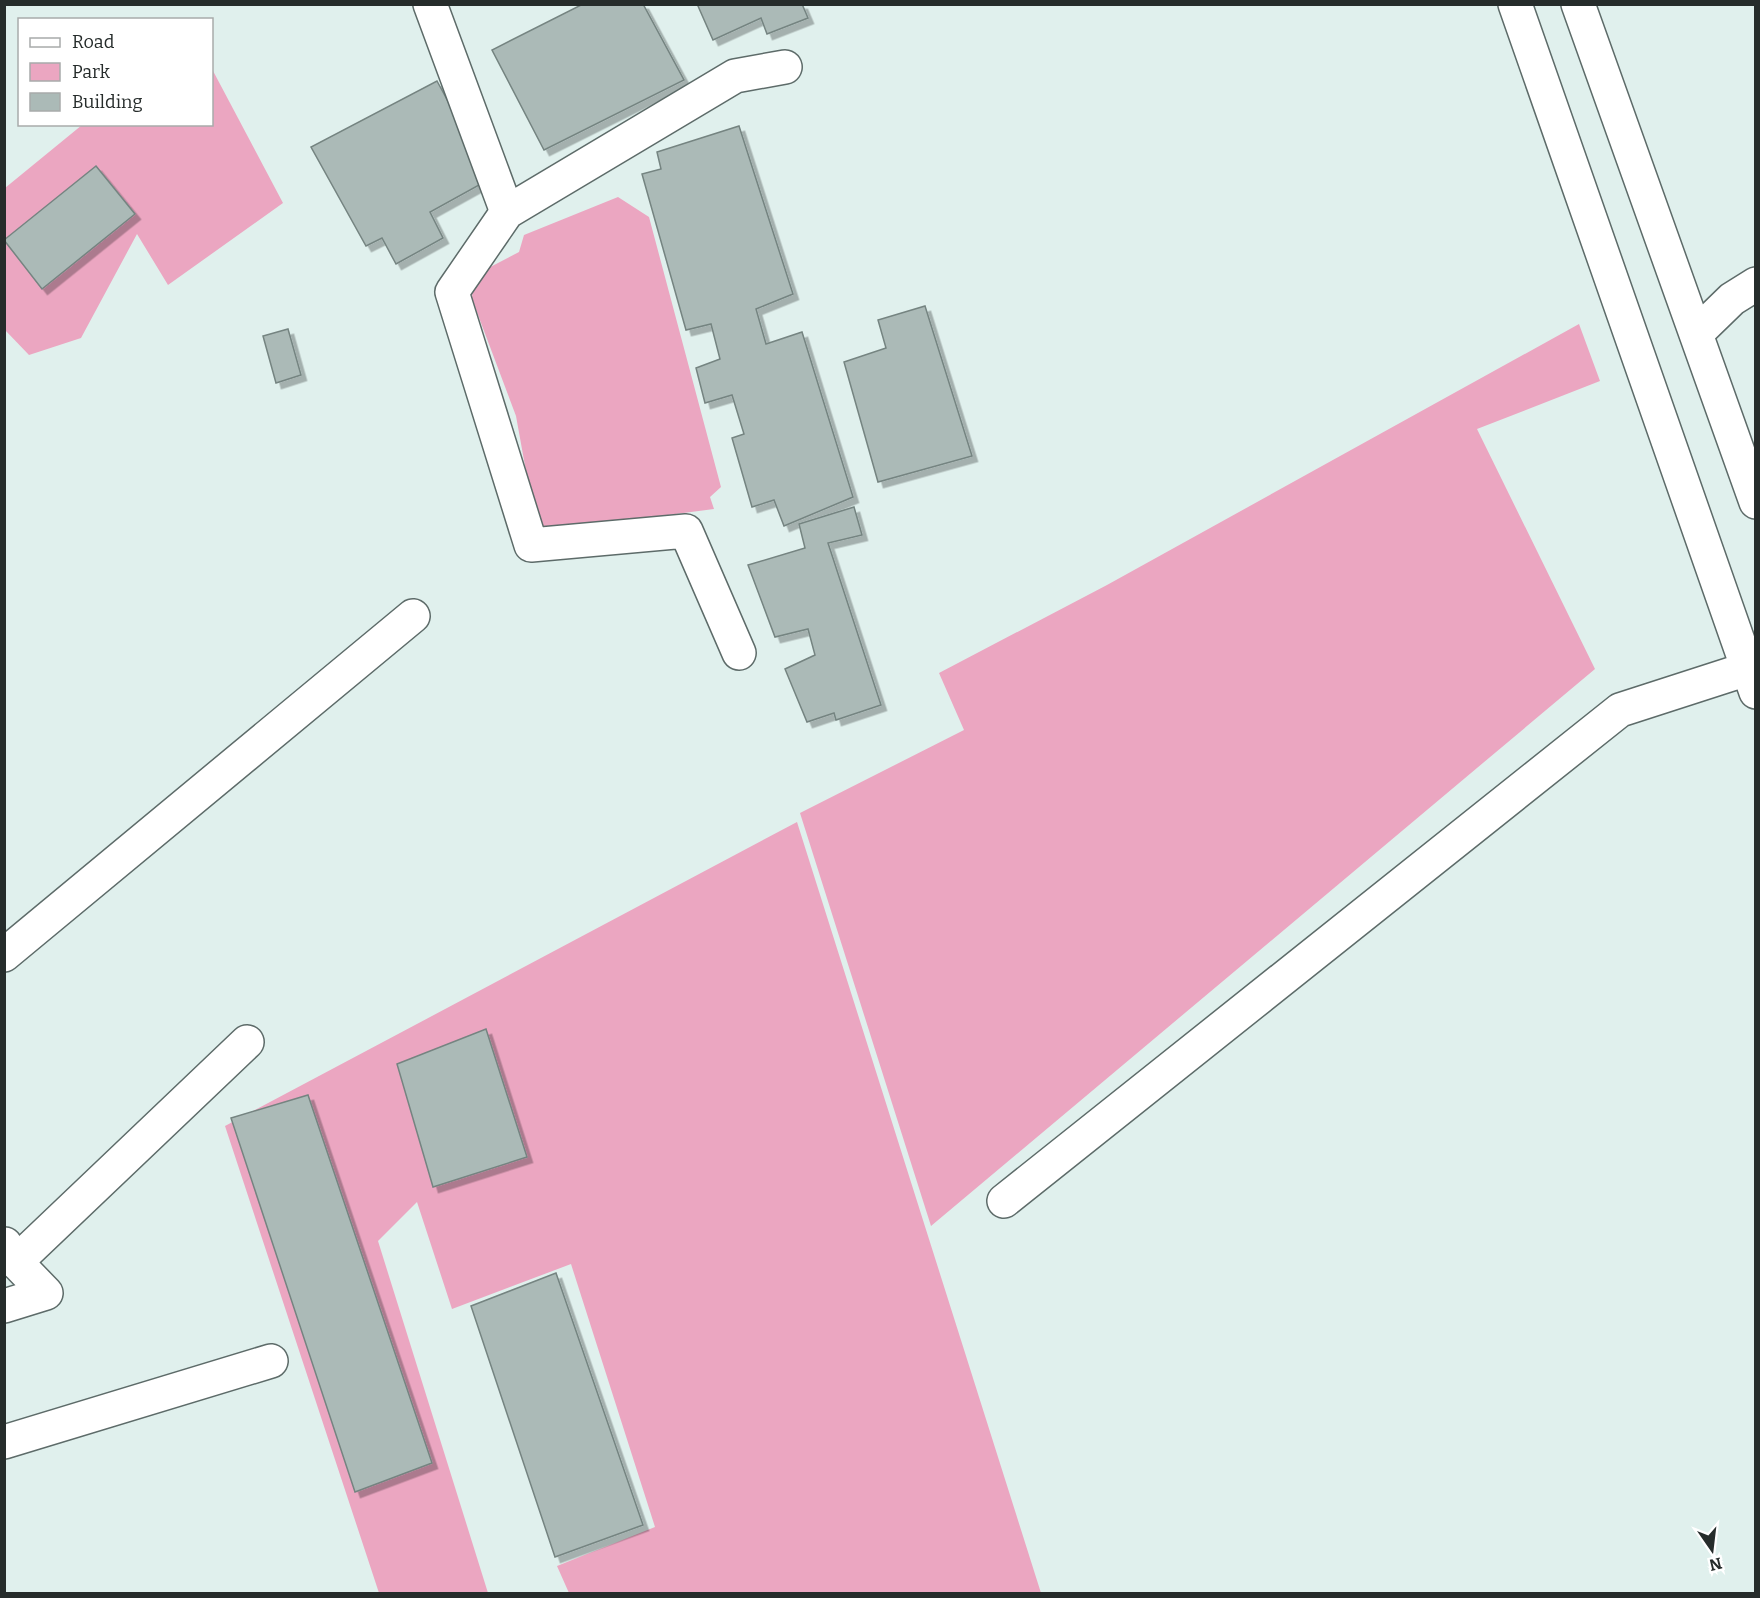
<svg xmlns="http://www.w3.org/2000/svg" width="1760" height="1598" font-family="Bitter,serif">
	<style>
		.green { fill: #eba6c1 }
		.building { fill: #abbab7; stroke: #758481; stroke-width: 1.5; filter: url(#shadow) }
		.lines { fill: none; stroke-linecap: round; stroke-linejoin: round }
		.minor-casing { stroke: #5d6b69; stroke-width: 36 }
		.minor { stroke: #fff; stroke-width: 33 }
	</style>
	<defs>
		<filter id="shadow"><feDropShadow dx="5.5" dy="5.5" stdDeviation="0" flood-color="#0004"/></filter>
	</defs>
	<rect width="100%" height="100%" fill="#e0f0ed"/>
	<g class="green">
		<path d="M212 69 283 203 168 285 137 234 81 338 29 355 5 330V188L82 125 212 124Z"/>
		<path d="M618 197 649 217 721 487 710 497 714 509 537 532 516 416 472 299 473 276 519 252 524 235Z"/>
		<path d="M1579 324 1600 381 1477 429 1595 669 931 1226 800 813 964 730 939 673 1107 585Z"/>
		<path d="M797 822 1041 1593H569L557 1566 655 1527 571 1264 452 1309 417 1202 378 1241 488 1593H379L225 1126Z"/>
	</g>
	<g class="building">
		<path d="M583 4H643L684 80 544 150 492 50Z"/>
		<path d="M701 4H802L808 18 767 34 761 18 713 40 698 6Z"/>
		<path d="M437 81 490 179 430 212 443 238 396 264 382 238 366 246 311 147Z"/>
		<path d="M739 126 793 294 756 309 766 344 802 332 853 497 784 526 774 500 752 507 732 438 744 434 732 395 705 403 696 368 720 359 711 324 686 330 642 174 661 169 657 152Z"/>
		<path d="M96 166 135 214 42 289 4 240Z"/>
		<path d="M925 306 972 456 878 482 844 362 886 348 878 320Z"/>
		<path d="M288 329 301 375 276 383 263 336Z"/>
		<path d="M854 507 862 535 828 543 881 705 836 720 834 713 807 722 785 669 815 655 808 629 775 637 748 565 805 548 799 524Z"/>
		<path d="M486 1029 527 1157 433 1187 397 1064Z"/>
		<path d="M308 1095 432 1463 355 1492 231 1118Z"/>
		<path d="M556 1273 643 1525 555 1557 471 1306Z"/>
	</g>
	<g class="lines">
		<defs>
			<g id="minor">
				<path d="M430 4 507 212"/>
				<path d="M1515 4 1756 692"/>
				<path d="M1578 4 1756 502"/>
				<path d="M1697 333 1732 299 1756 284"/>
				<path d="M739 653 686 531 531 545 452 292 507 212 735 76 785 67"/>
				<path d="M4 955 413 616"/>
				<path d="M1004 1201 1620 710 1747 669"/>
				<path d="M16 1262 247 1042"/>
				<path d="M4 1306 46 1293 16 1262 5 1244"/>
				<path d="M4 1442 271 1361"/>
			</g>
		</defs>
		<use href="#minor" class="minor-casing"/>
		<use href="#minor" class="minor"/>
	</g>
	<rect width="1760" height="1598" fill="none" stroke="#262c2b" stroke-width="12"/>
	<rect x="18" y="18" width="195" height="108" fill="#ffffff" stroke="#a8abaa" stroke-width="1.5"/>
	<rect x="30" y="38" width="30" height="9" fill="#ffffff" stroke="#a8abaa" stroke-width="1.5"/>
	<text x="72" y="48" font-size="18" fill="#262c2b">Road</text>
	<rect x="30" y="63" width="30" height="18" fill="#eba6c1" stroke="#a8abaa" stroke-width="1.5"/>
	<text x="72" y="78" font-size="18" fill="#262c2b">Park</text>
	<rect x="30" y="93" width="30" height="18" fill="#abbab7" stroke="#a8abaa" stroke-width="1.5"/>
	<text x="72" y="108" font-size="18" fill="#262c2b">Building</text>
	<g transform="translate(1712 1550) rotate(166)" stroke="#ffffff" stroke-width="4.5" paint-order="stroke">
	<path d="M0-4.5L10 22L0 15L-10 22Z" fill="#262c2b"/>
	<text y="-9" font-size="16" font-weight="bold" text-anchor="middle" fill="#262c2b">N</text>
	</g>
</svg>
